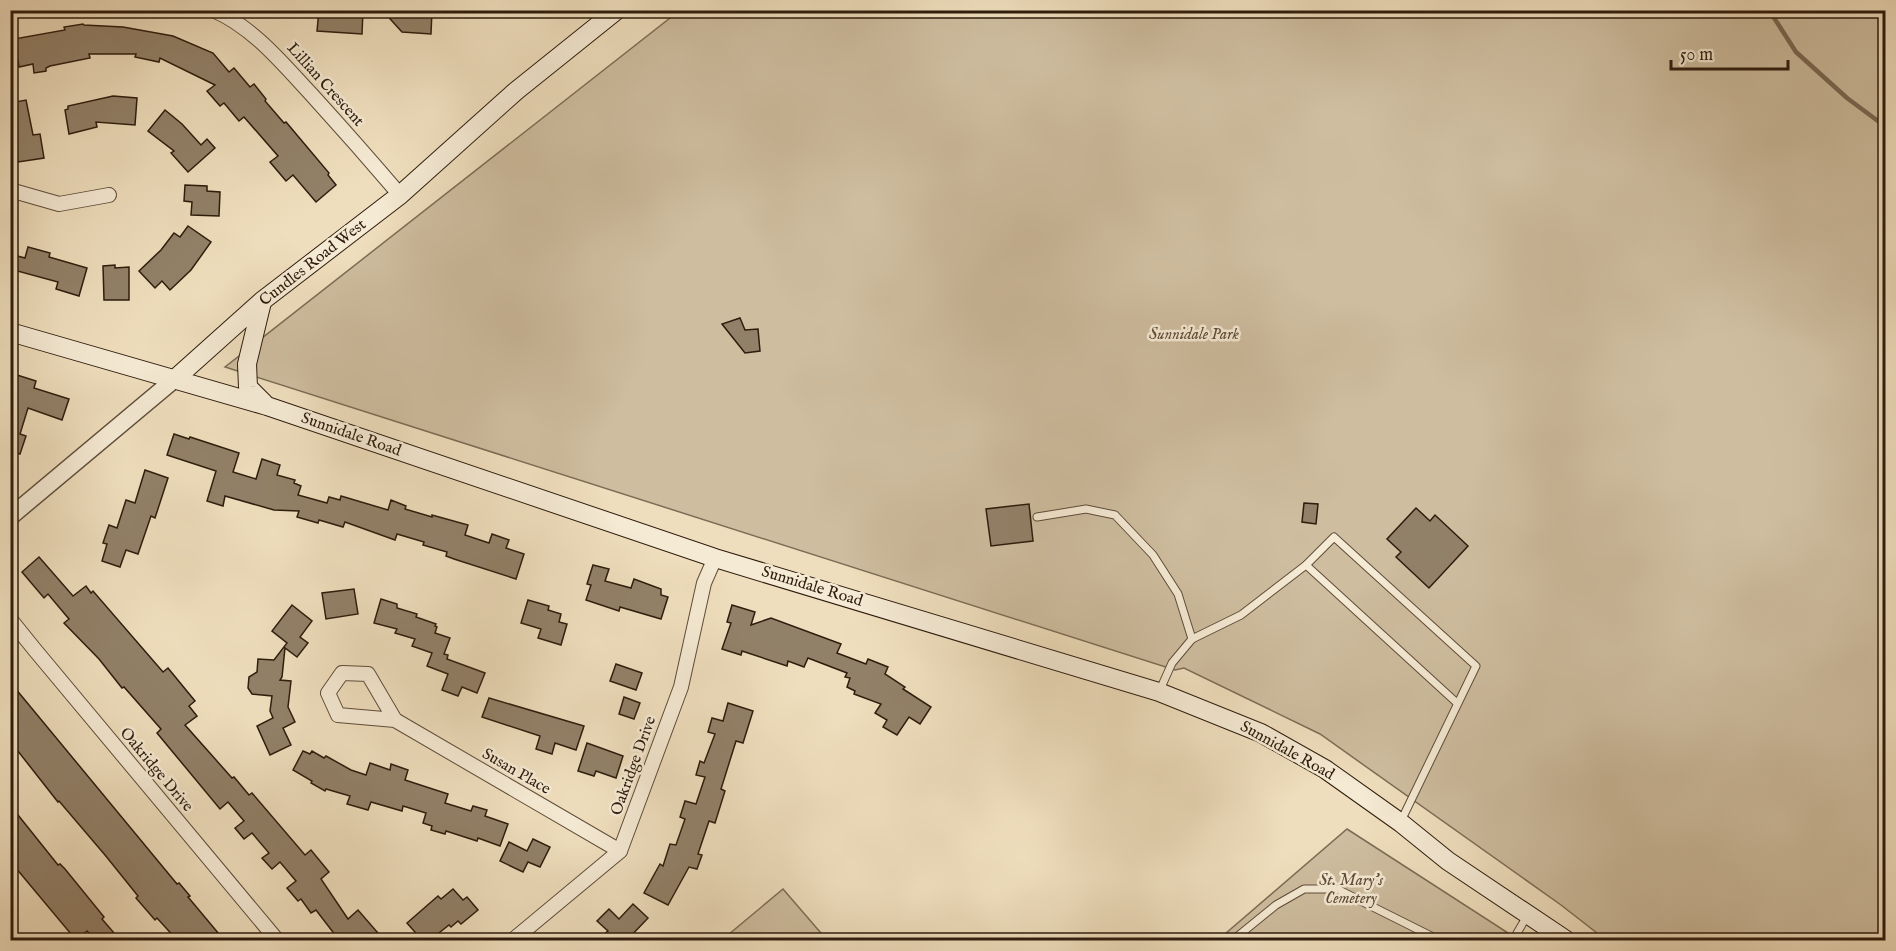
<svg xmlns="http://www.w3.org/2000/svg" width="1896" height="951" font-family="'IM FELL English',serif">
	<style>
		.green { fill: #cebd9f; stroke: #7e6c56; stroke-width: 1.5 }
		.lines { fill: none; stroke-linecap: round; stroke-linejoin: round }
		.stream { stroke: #7a6953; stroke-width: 4.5 }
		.building { fill: #928169; stroke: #2e1c0d; stroke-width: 1.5 }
		.service-casing { stroke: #5e4c39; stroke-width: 9 }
		.minor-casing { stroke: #5e4c39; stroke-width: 16 }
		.tertiary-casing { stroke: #5e4c39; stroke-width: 19 }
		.secondary-casing { stroke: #2e1c0d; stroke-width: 20 }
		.service { stroke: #f5ead4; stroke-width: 7 }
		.minor { stroke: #f5ead4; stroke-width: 14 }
		.tertiary { stroke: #f5ead4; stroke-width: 16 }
		.secondary { stroke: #f5ead4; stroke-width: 18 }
		.labels { text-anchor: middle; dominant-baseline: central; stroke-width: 5; stroke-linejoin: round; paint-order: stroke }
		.street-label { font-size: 16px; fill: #2e1c0d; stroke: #f5ead4 }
		.park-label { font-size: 16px; font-style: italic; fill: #5e4c39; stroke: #f5ead4 }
	</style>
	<rect width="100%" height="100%" fill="#efdebd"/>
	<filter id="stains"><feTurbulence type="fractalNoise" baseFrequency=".00333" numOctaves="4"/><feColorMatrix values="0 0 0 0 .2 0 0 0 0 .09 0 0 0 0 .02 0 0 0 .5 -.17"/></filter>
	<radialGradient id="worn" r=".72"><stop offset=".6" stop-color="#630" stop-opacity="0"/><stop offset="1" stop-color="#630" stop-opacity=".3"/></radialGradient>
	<g class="green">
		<path d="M679 11H1885V940H1606L1561 905 1320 734 1184 668 1175 670 225 367Z"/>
		<path d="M1347 829 1519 940H1218Z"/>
		<path d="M783 889 827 940H722Z"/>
	</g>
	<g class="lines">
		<path class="stream" d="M1769 10 1796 52 1847 98 1886 127"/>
	</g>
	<g class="building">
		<path d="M319 10H363L362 34 317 31Z"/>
		<path d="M382 10H432L431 34 402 32Z"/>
		<path d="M83 24 84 25 123 27 173 36 213 53 229 72 234 68 250 87 254 84 266 99 265 101 284 123 286 122 329 173 328 175 336 185 316 202 293 175 286 181 270 162 278 156 244 117 239 121 224 103 220 106 207 91 215 85 160 58 159 62 135 57 136 54H89L90 58 50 66 46 68V71L34 73 33 64 19 67 18 60 10 61V44L15 43 14 39 65 30 64 27Z"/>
		<path d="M113 96 137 98 135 125 96 122 97 127 69 134 65 110 68 109V106Z"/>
		<path d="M26 100 33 135 40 134 44 158 18 162 10 132V103Z"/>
		<path d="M165 110 182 124 201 145 207 139 215 148 188 172 171 153 174 151 148 131Z"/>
		<path d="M185 185 207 186V191L220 192 219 216 191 215 192 202 184 201Z"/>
		<path d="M188 226 211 242 191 270 170 290 162 281 155 288 139 271 161 250 174 233 180 237Z"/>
		<path d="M28 247 50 253 49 257 87 268 79 296 56 289 58 282 10 269V254L25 258Z"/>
		<path d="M115 265V268L129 267V300H104L103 266Z"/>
		<path d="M740 318 745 330 758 329 760 351 745 353 722 324Z"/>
		<path d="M17 375 36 381 34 388 69 399 62 420 28 408 20 434 26 436 20 454 14 452 13 455 10 454V386L13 387Z"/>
		<path d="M174 434 189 439 190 437 239 453 233 472 256 479 262 459 280 465 277 475 295 480 294 483 301 486 298 495 327 503 329 497 340 500 341 496 388 510 391 500 406 506 405 509 432 517V515L468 525 465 535 489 543 492 534 509 540 506 548 524 554 516 579 454 559 446 556 447 552 423 545 424 542 397 534 395 540 345 522 343 527 319 520 318 523 297 517 299 511 274 510 225 496 223 506 207 501 216 471 167 455Z"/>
		<path d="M145 470 168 478 155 518 151 516 138 554 126 550 120 567 102 561 107 544 103 543 109 525 117 528 126 500 135 503Z"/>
		<path d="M1304 503 1318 504 1316 524 1302 522Z"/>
		<path d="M1029 504 1033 541 991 546 986 509Z"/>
		<path d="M1416 508 1430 521 1435 515 1468 546 1429 588 1396 557 1401 552 1387 539Z"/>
		<path d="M39 557 73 596 86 586 91 593 93 591 163 672 168 668 195 701 189 706 197 716 185 725 232 778 234 777 249 795 252 793 305 855 311 850 329 872 321 879 348 919 358 910 384 940H339L316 910 311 913 301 899 298 901 287 888 296 881 280 862 272 869 262 858 269 853 252 833 244 839 235 828 244 821 228 802 220 809 157 733 161 729 124 687 122 688 99 659 64 623 69 619 48 594 44 598 22 572Z"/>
		<path d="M593 565 609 569 605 581 631 588 634 579 661 589V595L668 597 661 619 620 607 619 611 586 600 591 585 587 584Z"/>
		<path d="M354 589 358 614 326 619 322 593Z"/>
		<path d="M381 599 397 604V608L417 614 416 617 436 624 435 626 437 627 435 633 450 638 444 654 448 655 447 659 485 673 477 693 462 687 458 696 442 690 448 674 427 666 432 653 412 646 415 639 395 633 397 629 374 623Z"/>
		<path d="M528 600 549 606 548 610 561 614 559 622 567 624 561 645 538 638 541 629 521 623Z"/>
		<path d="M292 605 312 621 300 637 308 643 297 657 285 648 282 677 280 680 291 681 288 707 295 722 283 728 291 745 270 755 257 726 273 718 270 711 272 696 252 694 248 688 249 677 257 672 258 659 274 660 287 643 272 631Z"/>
		<path d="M732 605 755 612 751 625 771 618 841 644 837 653 866 664 868 659 888 667 885 674 905 687 903 689 931 707 920 724 909 717 897 735 883 727 887 720 875 713 881 704 854 694 855 691 847 687 850 678 845 677 847 673 808 658 804 667 788 661 787 666 742 651 741 655 722 649 731 623 727 622Z"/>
		<path d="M616 664 642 673 636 690 610 681Z"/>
		<path d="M10 682 177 884 179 883 190 896 188 897 224 940H177L157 918 155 920 136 898 138 896 105 855 59 801 58 802 10 741Z"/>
		<path d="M624 697 640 703 634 719 619 714Z"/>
		<path d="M489 698 584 726 576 750 555 743 552 754 536 749 540 736 482 717Z"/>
		<path d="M728 703 753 711 743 743 736 741 721 789 725 791 715 823 709 821 698 854 702 855 697 869 689 867 668 905 644 893 660 864 663 866 670 844 676 845 685 819 680 817 685 801 696 804 705 777 696 775 700 761 704 763 715 734 708 732 712 718 723 721Z"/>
		<path d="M587 743 623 756 616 778 596 771 594 776 578 771Z"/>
		<path d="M303 751 310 754 312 751 324 758 326 756 351 770 366 775 370 763 390 770 391 764 408 770 405 780 448 794 445 803 471 811 473 806 487 810 485 816 508 824 500 846 478 838 477 841 446 831 445 834 431 830 432 826 423 823 426 813 403 806 402 811 371 802 368 810 347 804 350 796 326 789 325 791 311 783 312 781 293 770Z"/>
		<path d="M10 805 58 865 60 864 65 869 104 917 102 919 120 940H96L87 931 76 940 10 861Z"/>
		<path d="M533 839 550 847 540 867 528 862 523 872 500 861 509 842 527 851Z"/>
		<path d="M453 889 463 900 467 897 478 910 461 924 458 921 451 927 449 925 430 940H422L407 923 438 896 441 899Z"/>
		<path d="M633 904 648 918 627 940H596L608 931 597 921 609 909 619 919Z"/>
	</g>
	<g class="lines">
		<defs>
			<g id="service">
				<path d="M1037 517 1086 509 1115 515 1153 555 1178 594 1192 639 1172 663 1159 692"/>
				<path d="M1306 565 1457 703"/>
				<path d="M1192 639 1241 615 1306 565 1334 537 1476 666 1401 821"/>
				<path d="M1233 940 1276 905 1304 889H1337L1439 940"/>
				<path d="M1513 940 1527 916"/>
			</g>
			<g id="minor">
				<path d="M213 10C253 27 282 63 311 94 341 127 371 161 400 195"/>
				<path d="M10 190 59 204 109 195"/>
				<path d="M10 619 35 650 277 940"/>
				<path d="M395 720 368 674 342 673 328 693 338 715 395 720 620 851"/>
				<path d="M513 940 620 851 681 687 704 583 715 558"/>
			</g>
			<g id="tertiary">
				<path d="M10 517 176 378"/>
				<path d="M10 939 12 940"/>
			</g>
			<g id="secondary">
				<path d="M262 302 247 364 248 387 264 403"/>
				<path d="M10 332 267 406 715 558 1159 692 1261 733 1325 769 1401 823 1448 861 1566 940"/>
				<path d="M176 378 262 301 400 195 516 91 617 10"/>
			</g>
		</defs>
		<use href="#service" class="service-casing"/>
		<use href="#minor" class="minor-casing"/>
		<use href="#tertiary" class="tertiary-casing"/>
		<use href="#secondary" class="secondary-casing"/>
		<use href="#service" class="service"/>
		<use href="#minor" class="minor"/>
		<use href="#tertiary" class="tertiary"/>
		<use href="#secondary" class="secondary"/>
	</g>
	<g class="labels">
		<g class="street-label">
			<text transform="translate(325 85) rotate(48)">Lillian Crescent</text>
			<text transform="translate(313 263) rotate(-38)">Cundles Road West</text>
			<text transform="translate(351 435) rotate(19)">Sunnidale Road</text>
			<text transform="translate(812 587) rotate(17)">Sunnidale Road</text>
			<text transform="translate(1287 751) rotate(29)">Sunnidale Road</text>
			<text transform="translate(634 766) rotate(-70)">Oakridge Drive</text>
			<text transform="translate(156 770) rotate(50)">Oakridge Drive</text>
			<text transform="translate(516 772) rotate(30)">Susan Place</text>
		</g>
		<g class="park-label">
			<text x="1194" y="335">Sunnidale Park</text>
			<text x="1351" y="881">St. Mary's<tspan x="1351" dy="18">Cemetery</tspan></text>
		</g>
	</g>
	<rect width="1896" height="951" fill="none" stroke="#efdebd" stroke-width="36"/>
	<rect x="12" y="12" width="1872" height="927" fill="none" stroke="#2e1c0d" stroke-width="3"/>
	<rect x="18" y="18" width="1860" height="915" fill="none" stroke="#2e1c0d" stroke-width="1.5"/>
	<path d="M1671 60v9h117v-9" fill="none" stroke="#2e1c0d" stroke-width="3"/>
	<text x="1680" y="60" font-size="18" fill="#2e1c0d" stroke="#f5ead4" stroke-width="4.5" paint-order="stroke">50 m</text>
	<rect width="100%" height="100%" filter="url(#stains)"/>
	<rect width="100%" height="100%" fill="url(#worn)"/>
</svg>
